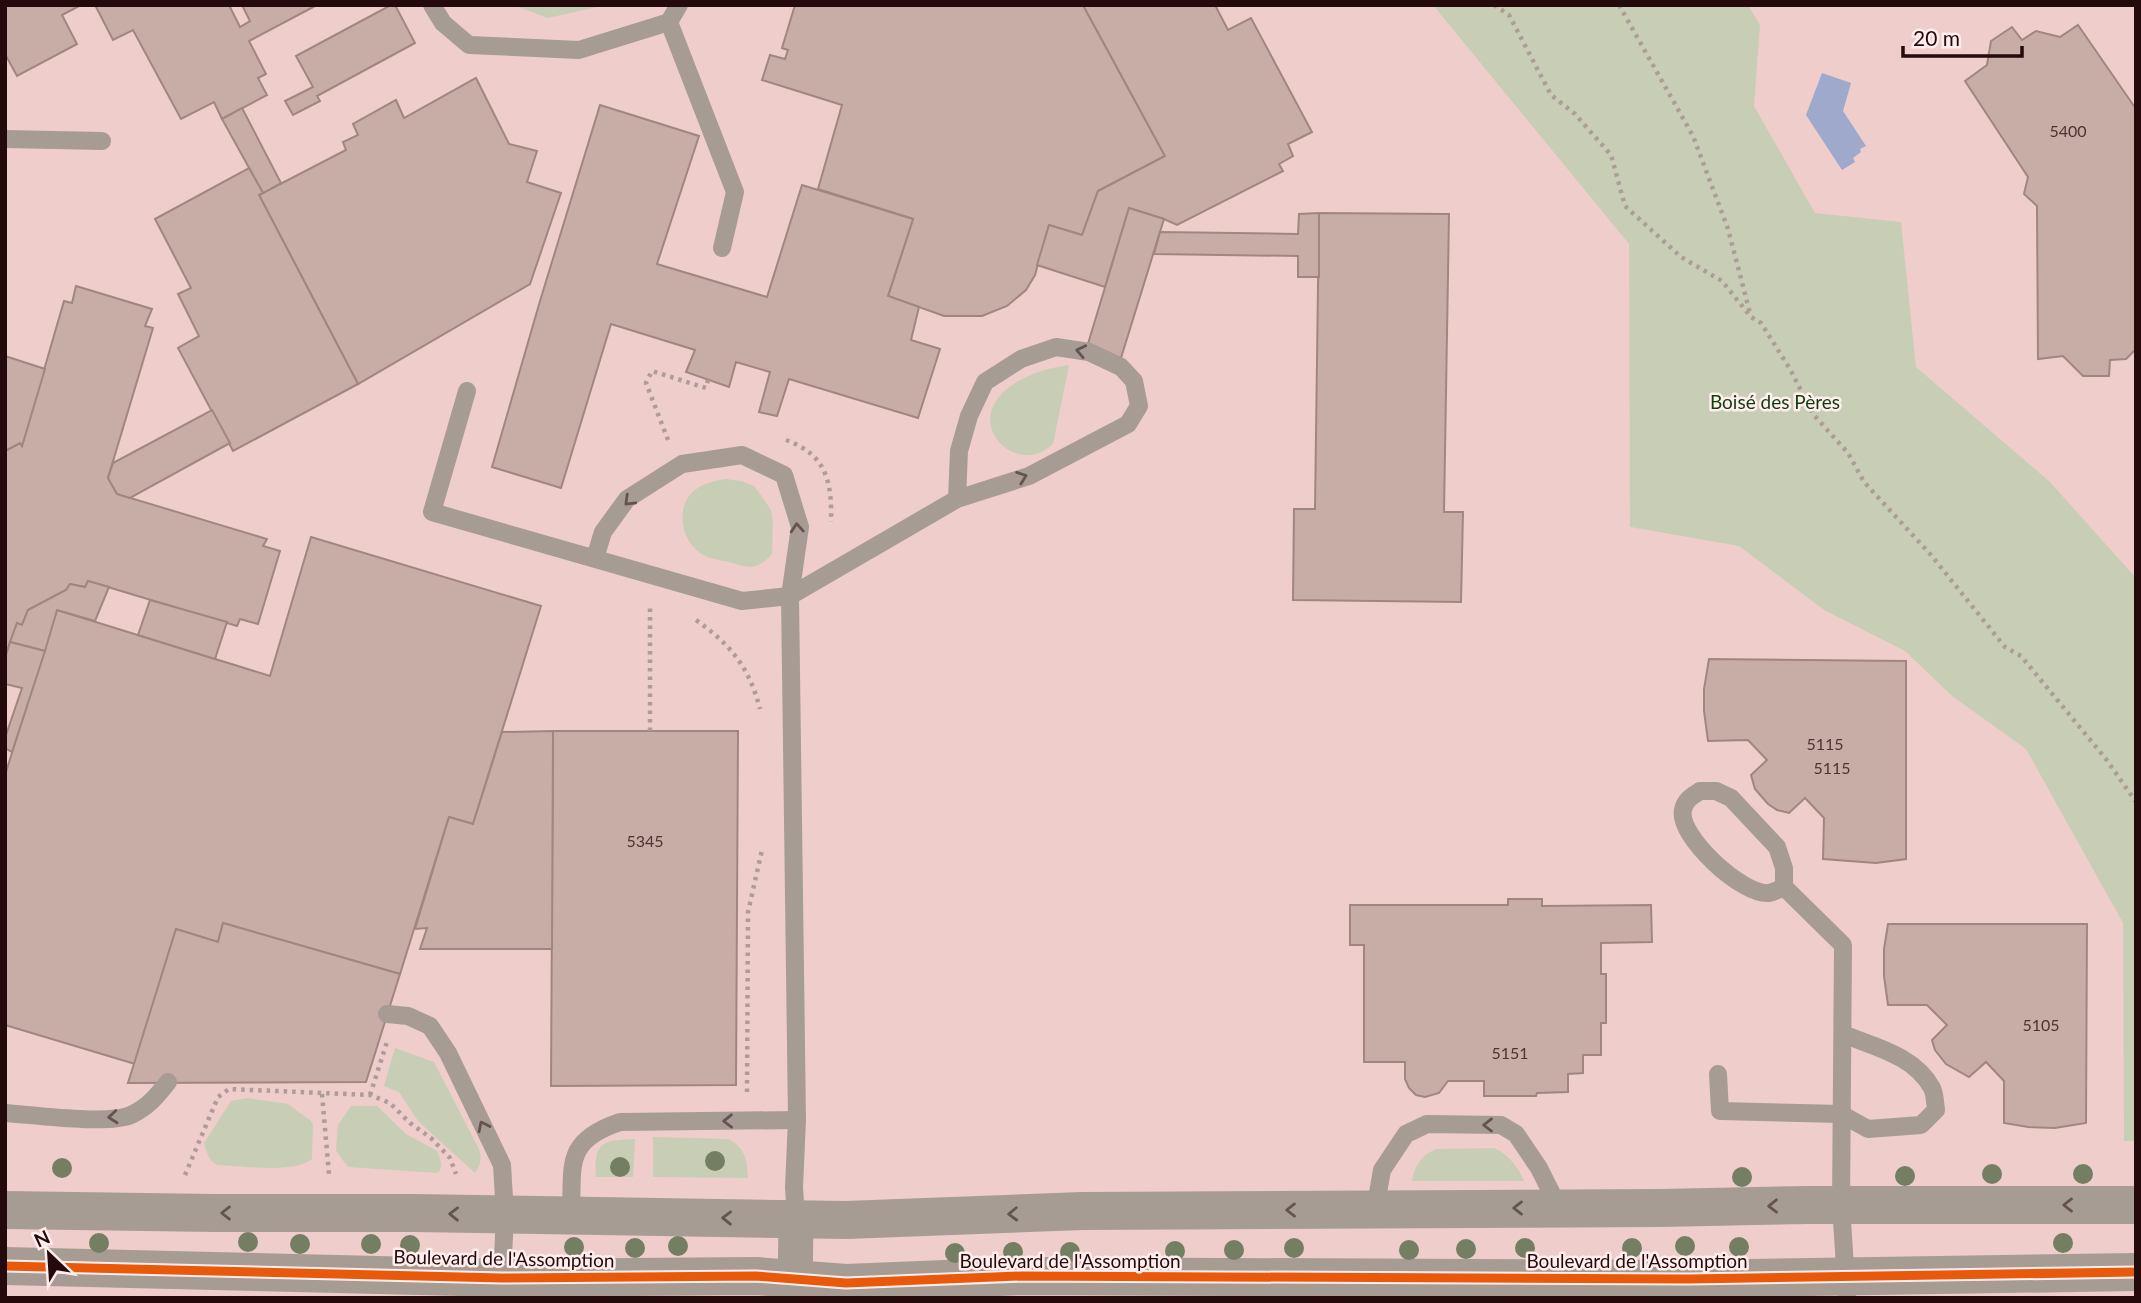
<svg xmlns="http://www.w3.org/2000/svg" width="2141" height="1303" font-family="Lato,sans-serif">
	<style>
		.green { fill: #c8ceb6 }
		.water { fill: #9ea9cc }
		.building { fill: #c8ada7; stroke: #a18680; stroke-width: 2 }
		.lines { fill: none; stroke-linecap: round; stroke-linejoin: round }
		.path { stroke: #ad9c97; stroke-width: 4.5; stroke-dasharray: 3.5 5; stroke-linecap: butt }
		.service { stroke: #a69c94; stroke-width: 18 }
		.minor { stroke: #a69c94; stroke-width: 35 }
		.tertiary { stroke: #a69c94; stroke-width: 38 }
		.cycleway-casing { stroke: #ffeeed; stroke-width: 13 }
		.cycleway { stroke: #e8590c; stroke-width: 9 }
		.tree { fill: #747e62 }
		.oneway { stroke: #65534f }
		.labels { text-anchor: middle; dominant-baseline: central; stroke-width: 5; stroke-linejoin: round; paint-order: stroke }
		.number-label { font-size: 16px; fill: #4d3331 }
		.park-label { font-size: 19px; fill: #0f3e0d; stroke: #ffeeed }
		.street-label { font-size: 19px; fill: #240a0a; stroke: #ffeeed }
	</style>
	<rect width="100%" height="100%" fill="#efcdcb"/>
	<g class="green">
		<path d="M513 5H606L548 18Z"/>
		<path d="M1433 5H1748L1760 25 1754 106 1815 213 1901 222 1916 367 2050 482 2136 578V1141H2124L2123 923 2026 749 1952 696 1905 651 1824 610 1739 546 1630 527 1629 244Z"/>
		<path d="M1069 365 1053 444C1049 447 1044 451 1039 453 1008 464 977 429 996 401 1010 379 1045 368 1069 365Z"/>
		<path d="M726 479 741 481 754 486 763 498 771 510 773 522 772 554C757 571 749 568 729 562 721 560 710 559 703 555 681 542 674 506 695 490 704 483 714 481 726 479Z"/>
		<path d="M395 1048 434 1062 479 1149C482 1158 481 1164 475 1173L418 1121 399 1092 384 1086Z"/>
		<path d="M247 1098 288 1104 311 1121 313 1125 312 1159C293 1174 242 1166 217 1165 208 1160 207 1152 204 1143L231 1101Z"/>
		<path d="M351 1106H377L406 1134 437 1151C440 1159 445 1168 437 1173L348 1167 336 1151 338 1125Z"/>
		<path d="M653 1137 728 1139C745 1147 747 1160 748 1178L653 1177Z"/>
		<path d="M635 1139 633 1177H596C593 1142 603 1140 635 1139Z"/>
		<path d="M1494 1148C1507 1153 1519 1168 1524 1181H1412C1414 1166 1423 1153 1437 1149Z"/>
	</g>
	<path class="water" d="M1822 73 1851 83 1843 111 1866 146 1860 149 1861 152 1853 158 1855 162 1842 170 1806 115Z"/>
	<g class="building">
		<path d="M5 5H81L62 15 77 44 17 76 5 54Z"/>
		<path d="M95 5H229L240 27 250 21 242 5H317L249 41 266 74 258 78 267 95 222 119 214 102 181 119 133 30 113 40Z"/>
		<path d="M391 5H395L415 43 317 96 320 101 293 115 285 101 313 87 296 56Z"/>
		<path d="M795 5H1083L1165 156 1098 191 1082 235 1049 225 1035 275 1026 290 1007 306 982 316H944L888 296 913 219 818 189 842 105 762 80 770 55 785 59 788 50 782 48Z"/>
		<path d="M1083 5H1215L1228 30 1251 18 1312 132 1288 144 1293 156 1279 164 1283 171 1177 225 1164 219 1129 208 1105 287 1037 265 1049 225 1082 235 1098 191 1165 156Z"/>
		<path d="M2078 25 2136 109V349L2126 359 2110 360 2109 376H2083L2063 356 2038 359 2037 206 2024 194 2028 177 1965 81 1987 65 1991 41 2012 27 2022 40 2036 31 2060 37Z"/>
		<path d="M476 78 509 144 537 151 527 182 561 193 530 284 358 384 259 195 346 150 343 142 358 135 353 124 396 100 404 118Z"/>
		<path d="M600 105 699 136 657 264 767 297 802 185 913 219 888 296 919 307 911 340 940 349 918 418 789 379 777 416 759 412 770 372 736 362 729 387 686 372 695 350 611 324 561 488 492 467 540 301Z"/>
		<path d="M242 108 281 183 263 193 222 119Z"/>
		<path d="M249 168 263 193 259 195 358 384 233 451 178 348 199 336 178 294 191 288 155 219Z"/>
		<path d="M1129 208 1164 219 1121 358 1087 347Z"/>
		<path d="M1319 213 1449 214 1444 512H1463L1461 602 1293 600 1294 509H1315Z"/>
		<path d="M1319 213V277H1298V256L1154 254 1160 232 1298 234 1299 214Z"/>
		<path d="M76 286 152 309 145 326 153 328 108 478 117 494 267 539 263 546 280 551 258 624 240 619 237 626 88 581 85 587 70 584 66 590 28 610 22 625 17 623 5 658V451L20 443 22 446 64 301 72 303Z"/>
		<path d="M5 356 45 369 22 446 20 443 5 451Z"/>
		<path d="M212 410 230 443 130 498 117 494 108 478 113 463Z"/>
		<path d="M311 537 541 606 473 824 449 817 400 974 223 923 218 942 176 929 135 1064 5 1025V775L57 610 270 676Z"/>
		<path d="M88 581 109 587 95 621 57 610 45 651 10 642 17 623 22 625 28 610 66 590 70 584 85 587Z"/>
		<path d="M150 600 227 622 215 659 138 635Z"/>
		<path d="M10 642 45 651 12 752 5 748V738L22 688 5 684V658Z"/>
		<path d="M1709 659 1906 661V859L1876 863 1823 859 1824 818 1805 798 1789 813 1777 810 1768 804 1755 789 1751 775 1767 760 1748 740 1708 741 1704 711V689Z"/>
		<path d="M553 731H738L736 1085 551 1086Z"/>
		<path d="M553 731 552 949H420L427 928 415 929 449 817 473 824 502 732Z"/>
		<path d="M1508 899H1542V906L1651 905 1652 942 1601 943V974H1606V1023H1601V1055H1583V1073L1568 1074V1092L1537 1093 1536 1096H1484V1081H1448L1439 1093 1425 1097 1416 1095 1409 1088 1405 1079V1062H1364V945H1350V905H1508Z"/>
		<path d="M223 923 400 974 366 1082 128 1083 176 929 218 942Z"/>
		<path d="M1888 924H2087L2086 1123 2055 1128 2028 1127 2004 1123V1081L1986 1062 1969 1077 1946 1064 1935 1050 1932 1040 1947 1025 1927 1005H1888L1884 976V949Z"/>
	</g>
	<g class="lines">
		<g class="path">
			<path d="M1494 5 1509 15 1551 95 1575 114 1611 155 1625 206 1681 257 1722 281 1751 317 1761 323 1790 369 1813 414 1848 453 1864 482 1931 555 2005 647 2021 656 2106 759 2136 802"/>
			<path d="M1619 5 1693 136 1728 229 1750 313"/>
			<path d="M668 440 646 383 652 371 706 388 708 380"/>
			<path d="M786 440C827 455 832 482 831 522"/>
			<path d="M696 620C731 645 749 667 760 709"/>
			<path d="M650 731V606"/>
			<path d="M747 1092 748 912 762 850"/>
			<path d="M322 1094 329 1174"/>
			<path d="M370 1095 387 1042"/>
			<path d="M185 1175 218 1097 229 1089 370 1095 390 1103 410 1123 431 1138 450 1158 456 1174"/>
		</g>
		<g class="service">
			<path d="M432 5 443 23 469 45 579 50 669 22 679 5"/>
			<path d="M669 22 735 192 722 248"/>
			<path d="M5 139 102 141"/>
			<path d="M467 391 432 512 742 601 790 596 957 499 1029 476 1128 424 1139 406 1134 381 1121 367 1089 352 1056 347 1021 359 985 382 969 416 959 451 957 499"/>
			<path d="M595 558 603 532 627 499 682 464 742 455 784 475 800 527 790 596 797 1120 794 1187 796 1218"/>
			<path d="M1700 791H1716L1731 798 1777 847 1784 868V887C1780 889 1774 892 1769 893 1743 896 1677 836 1683 810 1685 800 1692 796 1700 791Z"/>
			<path d="M1784 887 1843 945 1841 1205 1847 1298"/>
			<path d="M387 1014 408 1016 430 1026 448 1053 502 1165 505 1215 502 1278"/>
			<path d="M1718 1074 1720 1111 1841 1114 1868 1129 1921 1125 1936 1110C1935 1103 1935 1094 1932 1088 1914 1055 1874 1047 1843 1034"/>
			<path d="M5 1113C34 1115 108 1125 131 1115 148 1107 157 1096 168 1082"/>
			<path d="M1375 1210 1382 1170 1406 1134 1427 1124 1501 1125 1516 1134 1539 1168 1559 1208"/>
			<path d="M571 1215C573 1164 564 1141 620 1122L797 1120"/>
		</g>
		<path class="minor" d="M795 1298 796 1218"/>
		<g class="tertiary">
			<path d="M5 1210 214 1213H413L846 1220 1082 1211 1660 1208 1808 1205H2136"/>
			<path d="M5 1266 502 1278 756 1276 846 1283 1021 1276 1688 1279 2136 1272"/>
		</g>
		<defs>
			<path id="cycleway" d="M5 1266 502 1278 756 1276 846 1283 1021 1276 1688 1279 2136 1272"/>
		</defs>
		<use href="#cycleway" class="cycleway-casing"/>
		<use href="#cycleway" class="cycleway"/>
	</g>
	<g class="tree">
		<circle cx="715" cy="1161" r="10"/>
		<circle cx="620" cy="1167" r="10"/>
		<circle cx="62" cy="1168" r="10"/>
		<circle cx="1992" cy="1174" r="10"/>
		<circle cx="2083" cy="1174" r="10"/>
		<circle cx="1905" cy="1176" r="10"/>
		<circle cx="1742" cy="1177" r="10"/>
		<circle cx="248" cy="1242" r="10"/>
		<circle cx="99" cy="1243" r="10"/>
		<circle cx="2063" cy="1243" r="10"/>
		<circle cx="300" cy="1244" r="10"/>
		<circle cx="371" cy="1244" r="10"/>
		<circle cx="410" cy="1245" r="10"/>
		<circle cx="678" cy="1246" r="10"/>
		<circle cx="1685" cy="1246" r="10"/>
		<circle cx="574" cy="1247" r="10"/>
		<circle cx="1739" cy="1247" r="10"/>
		<circle cx="635" cy="1248" r="10"/>
		<circle cx="1294" cy="1248" r="10"/>
		<circle cx="1525" cy="1248" r="10"/>
		<circle cx="1632" cy="1248" r="10"/>
		<circle cx="1466" cy="1249" r="10"/>
		<circle cx="1234" cy="1250" r="10"/>
		<circle cx="1409" cy="1250" r="10"/>
		<circle cx="1175" cy="1251" r="10"/>
		<circle cx="1013" cy="1252" r="10"/>
		<circle cx="1070" cy="1252" r="10"/>
		<circle cx="955" cy="1253" r="10"/>
	</g>
	<defs><path id="oneway-chevron" d="M-2-3.5L2.5 0L-2 3.5" fill="none" stroke-width="1.6" stroke-linecap="round" stroke-linejoin="round" transform="scale(1.75)"/></defs>
	<g class="oneway">
		<use href="#oneway-chevron" transform="translate(1081 351) rotate(-168)"/>
		<use href="#oneway-chevron" transform="translate(1022 477) rotate(-20)"/>
		<use href="#oneway-chevron" transform="translate(629 501) rotate(136)"/>
		<use href="#oneway-chevron" transform="translate(797 528) rotate(-94)"/>
		<use href="#oneway-chevron" transform="translate(113 1117) rotate(175)"/>
		<use href="#oneway-chevron" transform="translate(728 1121) rotate(179)"/>
		<use href="#oneway-chevron" transform="translate(1488 1125) rotate(-180)"/>
		<use href="#oneway-chevron" transform="translate(483 1126) rotate(-116)"/>
		<use href="#oneway-chevron" transform="translate(2068 1205) rotate(-180)"/>
		<use href="#oneway-chevron" transform="translate(1773 1206) rotate(179)"/>
		<use href="#oneway-chevron" transform="translate(1518 1208) rotate(180)"/>
		<use href="#oneway-chevron" transform="translate(1291 1210) rotate(180)"/>
		<use href="#oneway-chevron" transform="translate(226 1213) rotate(-180)"/>
		<use href="#oneway-chevron" transform="translate(454 1214) rotate(-179)"/>
		<use href="#oneway-chevron" transform="translate(1013 1214) rotate(178)"/>
		<use href="#oneway-chevron" transform="translate(727 1218) rotate(-179)"/>
	</g>
	<g class="labels">
		<g class="number-label">
			<text x="2068" y="130">5400</text>
			<text x="1825" y="743">5115</text>
			<text x="1832" y="767">5115</text>
			<text x="645" y="840">5345</text>
			<text x="2041" y="1024">5105</text>
			<text x="1510" y="1052">5151</text>
		</g>
		<g class="park-label">
			<text x="1775" y="401">Boisé des Pères</text>
		</g>
		<g class="street-label">
			<text transform="translate(504 1258) rotate(1)">Boulevard de l'Assomption</text>
			<text x="1070" y="1260">Boulevard de l'Assomption</text>
			<text x="1637" y="1260">Boulevard de l'Assomption</text>
		</g>
	</g>
	<rect width="2141" height="1303" fill="none" stroke="#240a0a" stroke-width="14"/>
	<g transform="translate(49 1254) rotate(335)" stroke="#ffeeed" stroke-width="5" paint-order="stroke">
	<path d="M0-5L12 26L0 18L-12 26Z" fill="#240a0a"/>
	<text y="-10" font-size="19" font-weight="bold" text-anchor="middle" fill="#240a0a">N</text>
	</g>
	<path d="M1903 46v10h119v-10" fill="none" stroke="#240a0a" stroke-width="3.5"/>
	<text x="1913" y="46" font-size="21" fill="#240a0a" stroke="#ffeeed" stroke-width="5" paint-order="stroke">20 m</text>
</svg>
